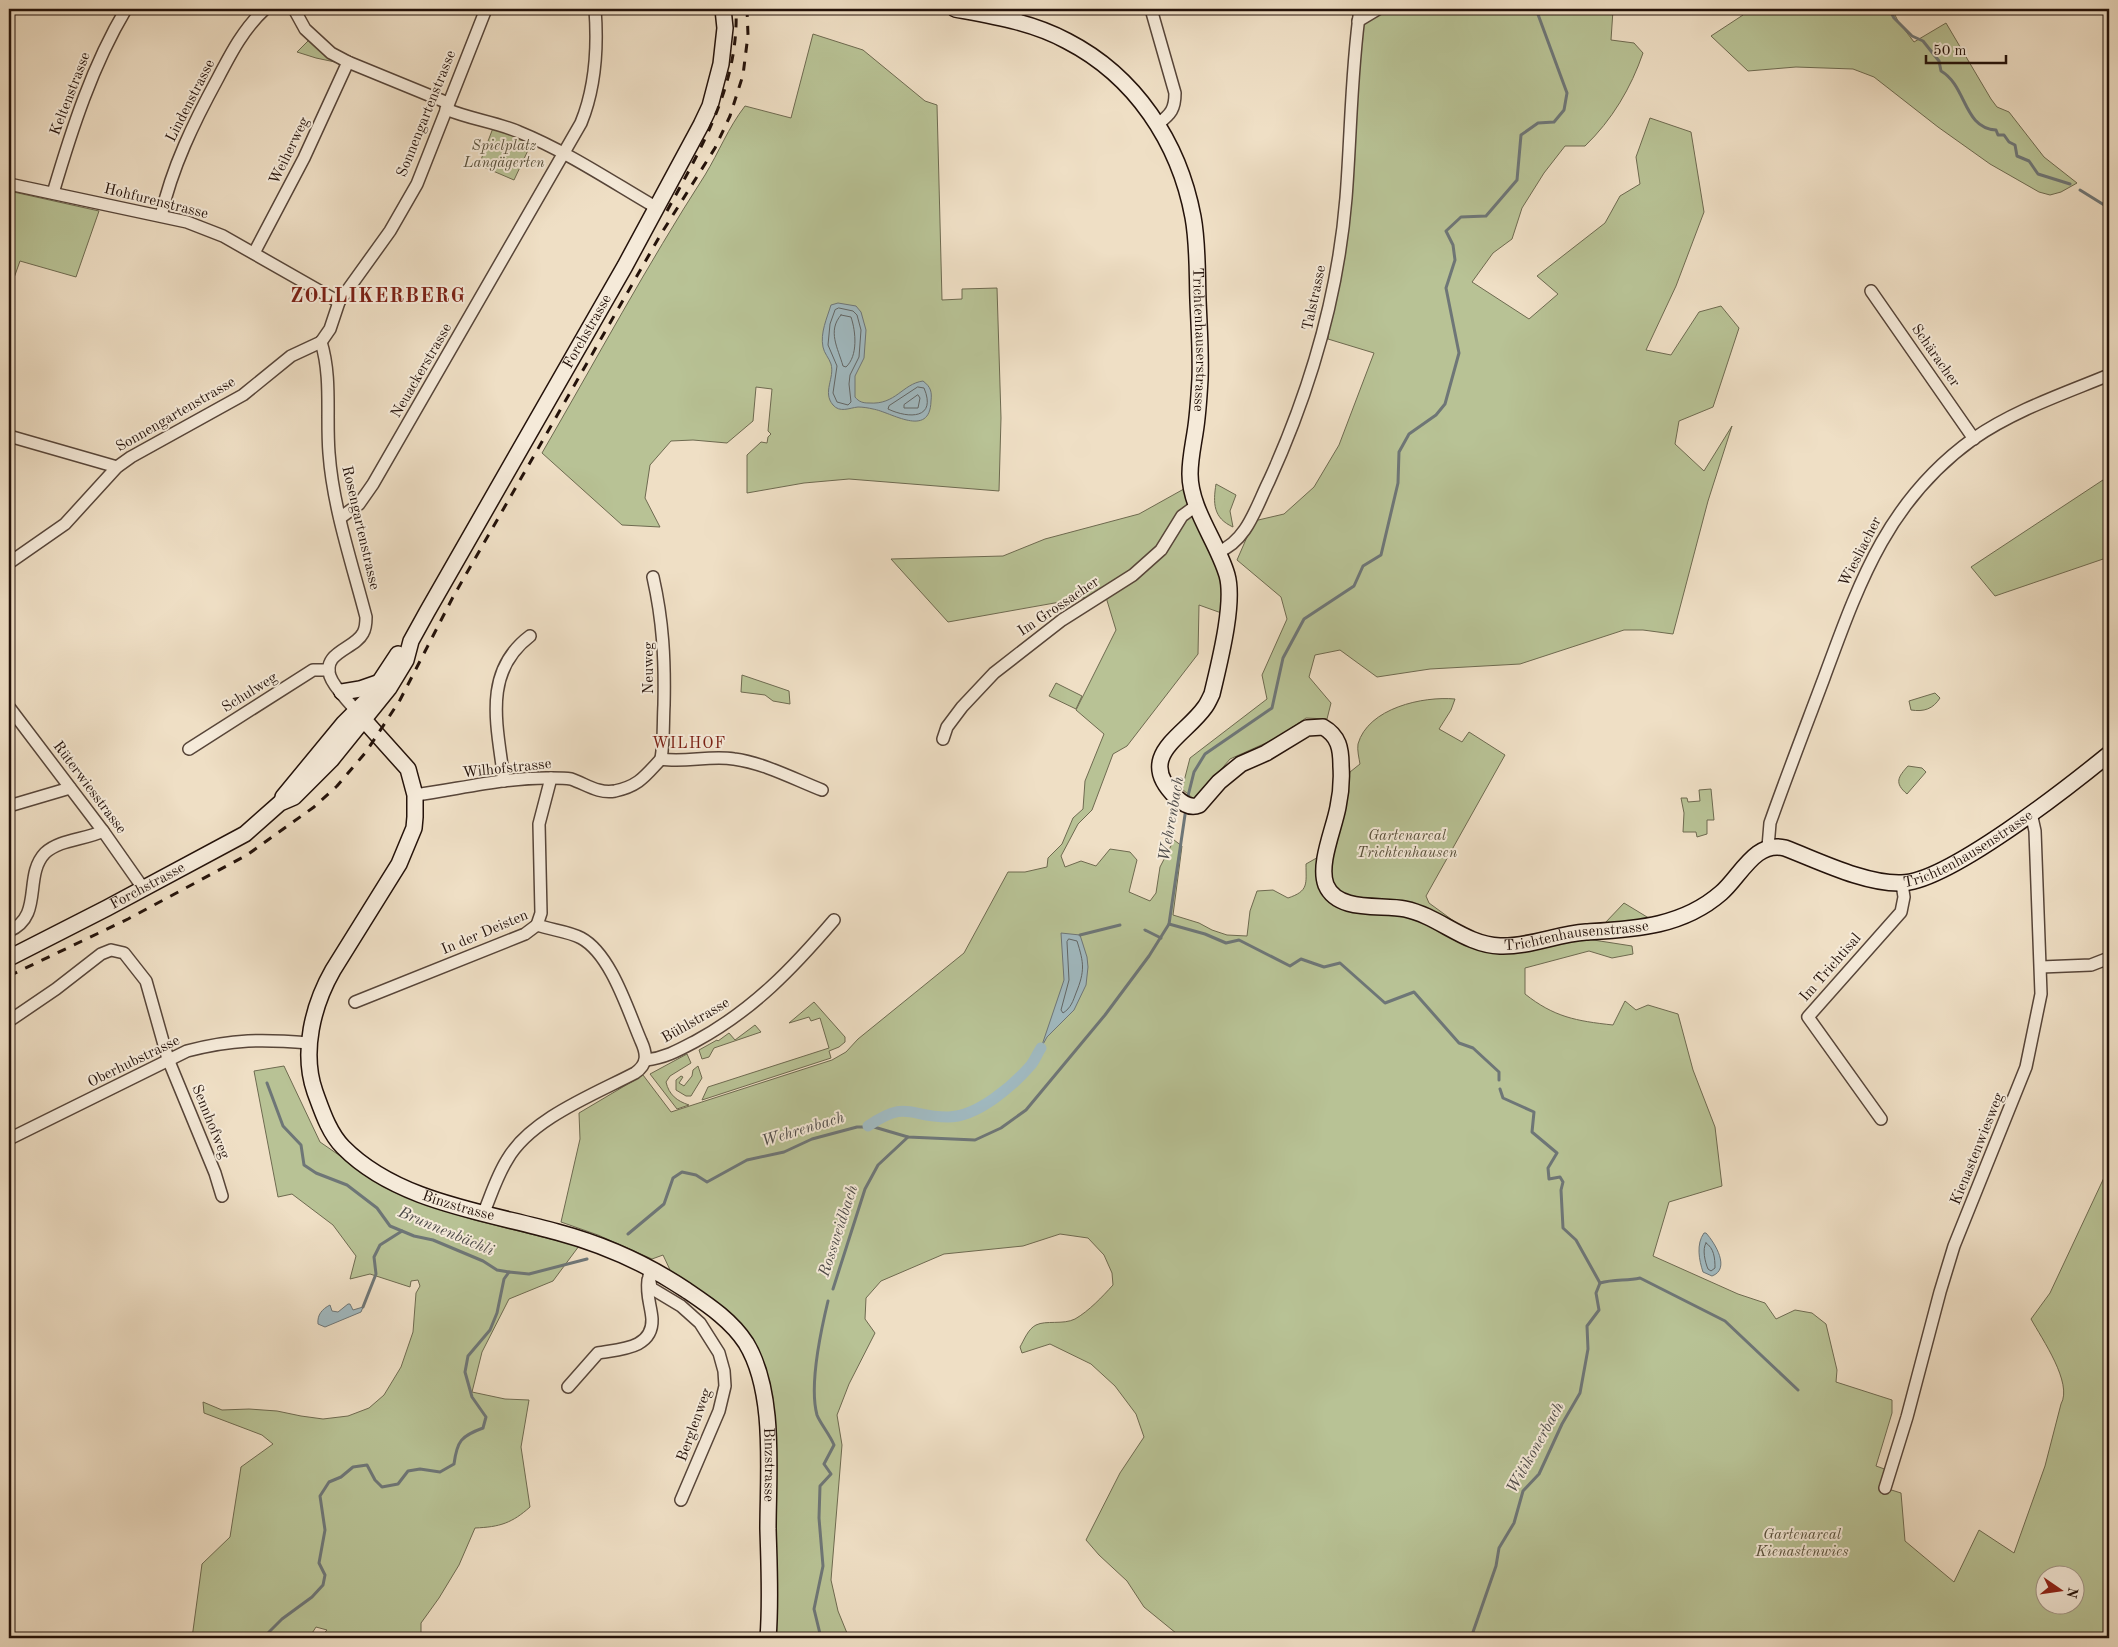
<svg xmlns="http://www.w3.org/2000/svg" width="2118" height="1647" font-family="'Old Standard TT',serif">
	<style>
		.green { fill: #b8c295; stroke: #6e6a50; fill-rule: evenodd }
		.water { fill: #a0b9c0; stroke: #6e7677 }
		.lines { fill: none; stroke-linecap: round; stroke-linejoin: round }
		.shore { stroke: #626665; stroke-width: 1 }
		.stream { stroke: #6e7677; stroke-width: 3 }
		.canal { stroke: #a0b9c0; stroke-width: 11 }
		.street-casing { stroke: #574539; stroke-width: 14 }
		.secondary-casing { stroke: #24120a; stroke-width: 18 }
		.street { stroke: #f5ead9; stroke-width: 11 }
		.secondary { stroke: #f5ead9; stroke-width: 15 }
		.rail { stroke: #24120a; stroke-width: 3; stroke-dasharray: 9 9; stroke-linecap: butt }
		.labels { text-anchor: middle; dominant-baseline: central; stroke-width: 4; stroke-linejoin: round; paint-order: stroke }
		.street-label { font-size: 15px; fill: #24120a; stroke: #f5ead9 }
		.park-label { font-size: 15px; font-style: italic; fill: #58503b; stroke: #f5ead9 }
		.neighbourhood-label { font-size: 16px; letter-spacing: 1px; fill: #7a1f14; stroke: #f5ead9 }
		.water-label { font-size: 16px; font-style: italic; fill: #4f4c4a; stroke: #f5ead9 }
		.district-label { font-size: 20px; font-weight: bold; letter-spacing: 1px; fill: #7a1f14; stroke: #f5ead9 }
	</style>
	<rect width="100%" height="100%" fill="#efdfc5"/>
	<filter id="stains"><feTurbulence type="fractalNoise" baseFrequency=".004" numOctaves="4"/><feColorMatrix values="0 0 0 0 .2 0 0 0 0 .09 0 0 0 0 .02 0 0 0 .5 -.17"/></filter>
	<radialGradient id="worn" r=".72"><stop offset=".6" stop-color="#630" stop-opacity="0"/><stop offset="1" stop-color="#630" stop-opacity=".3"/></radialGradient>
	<g class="green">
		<path d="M1360 9H1616L1613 10 1611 40 1634 43 1643 53C1631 88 1612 120 1585 146H1565L1544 173 1522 208 1512 239 1493 253 1472 282 1529 319 1558 294 1537 276 1605 223 1620 196 1640 184 1636 157 1650 118 1691 132 1704 212 1676 286 1646 350 1671 355 1699 312 1721 306 1739 328 1713 407 1679 421 1675 444 1704 471 1732 426 1708 501 1673 634 1643 630H1624L1520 664 1430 669 1377 677 1340 650 1315 655 1309 677 1331 703 1327 719 1306 718 1277 738 1230 759 1195 800 1182 789 1190 758 1267 699 1262 675 1287 619 1281 597 1237 560 1254 521 1284 514 1314 487 1339 445 1374 353 1328 339 1339 256Z"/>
		<path d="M1742 9H1892L1898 21 1914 42 1946 23 1991 99 1997 107 2009 112 2044 157 2077 183 2061 192 2050 195 2039 192 1990 164 1938 127 1874 77 1853 69 1796 67 1748 71 1711 36 1743 15Z"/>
		<path d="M813 34 863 50 925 101 937 105 942 300 962 299V289L997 288 1001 418 999 491 849 479 804 483 747 493V455L761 442 767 443 768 437 771 434 768 431 772 389 756 387 753 421 727 443 693 440 671 441 650 465 645 498 660 527 622 525 542 453C596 360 647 265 705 175 719 152 728 128 745 106L791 118Z"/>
		<path d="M309 40 336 61 335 62 316 58 297 52Z"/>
		<path d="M493 128 527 141 531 144 514 180 479 165Z"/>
		<path d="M9 191 99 211 76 277 20 261 9 292Z"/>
		<path d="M2109 476V557L1995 596 1971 567Z"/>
		<path d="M1216 484 1236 495 1230 511 1233 527C1213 518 1213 503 1216 484Z"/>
		<path d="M1191 485 1224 567 1227 615 1199 605 1198 654 1127 746 1113 754 1092 810 1078 824 1061 856 1065 867 1081 861 1096 866 1110 849 1130 852 1137 860 1129 892 1150 901 1156 893 1160 867 1174 840 1182 846 1173 915 1199 923 1212 930 1227 935 1247 936 1250 911 1257 891 1273 890 1288 898C1309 891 1306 884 1306 864L1336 847 1350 772 1360 764C1359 758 1357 750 1358 744 1368 708 1423 696 1455 699L1451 710 1439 729 1462 742 1469 732 1505 755 1426 896 1429 903 1499 954 1587 939 1632 946 1633 954 1612 958 1589 951 1525 968V994C1554 1017 1576 1021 1613 1025L1625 1001 1636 1010 1648 1005 1678 1014 1693 1070 1715 1127 1722 1186 1669 1202 1653 1256 1738 1294 1765 1303 1776 1319 1795 1310 1812 1313 1826 1324 1837 1370 1836 1382 1892 1400V1413L1876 1466 1890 1471 1885 1488 1901 1493 1905 1541 1954 1582 1979 1530 2014 1553 2045 1466 2061 1404C2073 1383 2042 1339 2031 1319L2050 1293 2109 1167V1638H1182L1144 1607 1127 1581 1099 1555 1086 1540 1120 1473 1144 1437 1136 1414 1115 1386 1091 1364 1050 1344 1022 1353 1020 1347C1024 1340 1028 1329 1036 1325 1046 1320 1063 1325 1075 1319 1089 1311 1102 1297 1113 1285L1112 1273 1104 1255 1088 1238 1060 1234 1023 1246 944 1254 881 1281 866 1298 865 1319 875 1333 849 1384 837 1415 842 1445 831 1580 838 1611 849 1638H766L773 1501 772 1395 761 1358 749 1336 734 1318 715 1300 671 1272 663 1255 652 1259 598 1235 561 1222 580 1139 579 1113 643 1075 671 1112 832 1060 846 1052 858 1039 964 953 1008 872H1025L1047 867 1048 858 1062 844 1073 818 1083 809 1085 781 1104 734 1076 710 1116 630 1105 594 948 622 891 559 1003 556 1045 539 1139 514ZM2046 1574H2076V1604H2046Z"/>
		<path d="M742 675 789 691 790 704 773 701 765 695 741 692Z"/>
		<path d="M1056 683 1082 696 1076 709 1049 696Z"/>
		<path d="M1935 693 1940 698C1933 709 1924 712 1911 710L1909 701Z"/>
		<path d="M1908 766 1922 768 1926 772 1907 794C1894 783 1898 777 1908 766Z"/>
		<path d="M1711 789 1714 820H1707V834L1697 837 1696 832H1683L1684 813 1681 798H1687L1688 802 1700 801 1699 790Z"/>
		<path d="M1624 903 1652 920 1605 923Z"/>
		<path d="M814 1002 845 1037V1042L839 1047 829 1051 831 1058 702 1100 708 1087 829 1048 820 1018 811 1021 809 1017 789 1023Z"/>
		<path d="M755 1025 761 1032 714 1048 709 1057 702 1059 699 1050 717 1040 718 1041 729 1033 735 1040Z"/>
		<path d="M687 1054 691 1063 670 1076 666 1082C669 1095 677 1101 689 1105L677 1109 650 1074Z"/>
		<path d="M284 1066 320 1142 365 1173 418 1202 474 1220 579 1246 553 1281 509 1299 482 1352 472 1392 505 1399 529 1400 521 1447 530 1507C512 1523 500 1527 475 1528L459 1565 439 1598 421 1623V1638H320L327 1630 316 1627 309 1638H192L202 1564 230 1537 241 1467 273 1444 262 1435 204 1413 203 1402 222 1410 249 1409 277 1411 301 1416 323 1419 348 1416 369 1408 384 1395 401 1367 413 1332 416 1293 420 1286 418 1280 411 1281 410 1287 370 1274 350 1279 356 1256 333 1225 292 1194 278 1197 254 1071Z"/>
		<path d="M698 1066 702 1078 691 1096H686L676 1090V1080L681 1076 683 1077 679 1083 684 1086 692 1076 693 1070Z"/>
	</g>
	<g class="water">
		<path d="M838 303 856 306 861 312 866 330 864 358 855 376V397C859 402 863 403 869 403 896 405 902 384 923 381 931 387 932 392 931 401 930 439 891 412 873 409 869 408 863 407 858 407 849 408 840 413 833 405 822 392 835 378 831 364 829 358 824 353 823 347 820 333 827 318 831 305Z"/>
		<path d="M1061 933 1080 935 1087 957 1088 967 1086 985 1074 1010 1047 1037 1041 1048 1064 980Z"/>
		<path d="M1704 1233H1706C1715 1243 1731 1269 1712 1276L1703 1272C1699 1260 1696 1244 1704 1233Z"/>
		<path d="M348 1304H350L353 1310 363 1307 361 1312 325 1327 318 1324C317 1315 322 1309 330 1305L332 1311 338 1312Z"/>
	</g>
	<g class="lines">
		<g class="shore">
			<path d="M839 308 853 311 857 315 861 330 859 357 850 375 849 384 851 402 848 405 837 402 833 393 837 366 828 345 830 324 835 310Z"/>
			<path d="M841 315 851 317C856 332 858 356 846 367L843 366C838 348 827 331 841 315Z"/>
			<path d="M918 387 924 388C937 419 909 419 888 409L889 406Z"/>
			<path d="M918 395 920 398 918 408H904V405Z"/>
			<path d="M1069 939 1077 941C1084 963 1085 971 1076 993 1073 1001 1071 1008 1063 1013L1061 1010 1069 980 1067 942Z"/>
			<path d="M1706 1243C1714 1248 1715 1258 1715 1268L1711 1271 1708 1269C1705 1262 1702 1249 1706 1243Z"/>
		</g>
		<g class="stream">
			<path d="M1889 9 1894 18 1912 36 1923 41 1939 61 1941 71C1967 86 1963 128 1996 130L1998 135H2004L2009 142 2015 145 2017 156 2029 161 2038 174 2070 184"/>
			<path d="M2080 190 2109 208"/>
			<path d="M1187 800 1194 772 1205 754 1272 708 1283 658 1304 619 1354 586 1363 566 1381 555 1398 483 1399 452 1409 434 1436 415 1445 404 1459 353 1446 288 1455 260 1453 245 1446 231 1461 217 1486 216 1517 180 1521 135 1538 123 1554 122 1564 110 1567 93 1536 9"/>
			<path d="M1169 924 1205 934 1226 943 1239 940 1290 966 1301 959 1324 967 1340 963 1385 1003 1414 992 1459 1043 1473 1048 1499 1072V1080"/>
			<path d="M1145 930 1161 938"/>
			<path d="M1080 935 1120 925"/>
			<path d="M267 1083 283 1126 301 1145 304 1165 316 1173 347 1185 377 1208 390 1226 414 1236 433 1240 483 1261 497 1270 509 1272"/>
			<path d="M628 1234 664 1204 673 1178 682 1172 696 1175 707 1182 747 1160 784 1152 812 1139 857 1127H874L908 1137 975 1140 1001 1128 1026 1110 1105 1015 1149 956 1169 924 1186 808"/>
			<path d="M1600 1283C1614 1279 1627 1281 1640 1278L1725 1321 1798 1390"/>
			<path d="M833 1289 865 1189 878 1165 908 1137"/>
			<path d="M363 1307 376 1274 374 1257 380 1245 402 1231"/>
			<path d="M263 1638 282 1619 312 1597 323 1585 325 1575 319 1563 325 1530 320 1496 329 1482 341 1477 353 1467 367 1465 375 1480 382 1487 398 1484 408 1471 420 1469 440 1472 454 1464C457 1441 461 1436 483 1428L486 1417 472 1397 465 1372 468 1356 490 1330 497 1313 504 1279 509 1272 529 1274 587 1259"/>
			<path d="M821 1638 814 1609 823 1566 819 1518 820 1486 831 1474 824 1464 834 1445C830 1435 820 1423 817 1415 809 1386 821 1330 828 1301"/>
			<path d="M1475 1638 1473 1632 1496 1566 1499 1548 1514 1523 1523 1491 1539 1474 1562 1424 1580 1393 1588 1349 1587 1326 1599 1310 1596 1293 1600 1283 1576 1240 1563 1228 1561 1190 1563 1182 1560 1177 1549 1179 1548 1168 1557 1153 1532 1132 1534 1112 1503 1098 1500 1089"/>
		</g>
		<path class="canal" d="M868 1126C908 1099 908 1117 948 1117 977 1117 1013 1086 1031 1065 1035 1060 1037 1054 1041 1048"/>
		<defs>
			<g id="street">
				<path d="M294 9 305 29 331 53 348 62 448 103"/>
				<path d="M1151 9 1175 93C1175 109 1171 114 1158 124"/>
				<path d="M9 10V9"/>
				<path d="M1015 21 1017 9"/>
				<path d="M1358 21 1378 9"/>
				<path d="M446 109C469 119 496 122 519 132 568 152 612 182 657 208"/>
				<path d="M9 184 187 222 223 236 339 302"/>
				<path d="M53 193C72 129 92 66 126 9"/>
				<path d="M161 216C172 167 194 122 218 78 231 53 244 28 265 9"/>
				<path d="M254 253 304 158 348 62"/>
				<path d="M1871 291 1974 439"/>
				<path d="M321 342C332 377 326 416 329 453 333 508 352 563 366 617 366 622 366 628 363 633 355 649 322 652 330 676 334 688 348 700 356 711"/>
				<path d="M321 342 330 329 339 302 390 231 417 184 486 9"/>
				<path d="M9 436 117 467"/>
				<path d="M340 518 359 504 373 484 581 123C596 86 598 48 595 9"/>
				<path d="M1218 552C1247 541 1256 507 1269 481 1310 391 1338 296 1346 198 1351 135 1351 71 1360 9"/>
				<path d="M9 563 65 524 117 467 131 457 243 395 291 356 321 342"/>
				<path d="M653 577C663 621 665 660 664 705 663 723 664 741 661 759"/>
				<path d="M9 707 103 831 143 888"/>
				<path d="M943 739 947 727 962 707 994 673 1062 620 1133 575 1161 550 1182 516 1197 505"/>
				<path d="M189 749 313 670H329"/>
				<path d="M661 759C685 763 710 755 734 759 764 763 794 779 822 790"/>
				<path d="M504 781C498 728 481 673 530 636"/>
				<path d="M415 795C460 789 506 777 552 778 558 778 565 778 571 779 586 784 598 794 615 791 639 786 645 776 661 759"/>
				<path d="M9 806 70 788"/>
				<path d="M1768 847 1770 823C1787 775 1806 726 1824 678 1859 583 1887 501 1973 439 2015 410 2063 394 2109 375"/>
				<path d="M537 925 541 913 539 824 551 778"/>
				<path d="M9 931C44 916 23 876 45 853 60 839 85 840 103 831"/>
				<path d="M2041 967 2091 965 2109 958"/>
				<path d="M355 1002 525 934 537 925"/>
				<path d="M9 1021 56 989 101 954 111 950 124 953 146 981 168 1059 215 1173 222 1196"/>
				<path d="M646 1060C665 1058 679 1050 696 1041 753 1010 793 968 834 920"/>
				<path d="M1881 1119 1808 1017 1901 912 1904 897 1902 884"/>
				<path d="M9 1139 187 1051C233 1039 263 1039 309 1043"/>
				<path d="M484 1212C491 1195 497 1176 507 1160 530 1119 595 1094 635 1073 648 1064 647 1054 641 1041 628 1011 611 954 581 938 568 931 551 930 537 925"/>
				<path d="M652 1270 649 1276 651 1288 681 1306 700 1323 719 1353 724 1371 725 1386 719 1411 681 1500"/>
				<path d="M568 1387 598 1353C620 1349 653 1349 652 1319 651 1305 646 1296 648 1280"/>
				<path d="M1885 1488 1907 1417 1940 1292 1954 1246 2026 1067 2041 994 2035 831 2031 813"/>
			</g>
			<g id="secondary">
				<path id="s1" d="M955 9C993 16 1032 22 1067 41 1135 76 1179 142 1193 217 1198 244 1197 272 1198 300 1199 326 1201 353 1200 379 1199 397 1198 415 1195 433 1193 446 1190 460 1190 474 1190 509 1217 541 1227 575 1235 603 1219 664 1212 694 1210 698 1208 703 1205 707 1184 737 1134 756 1176 797 1182 803 1190 809 1199 805L1219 782 1241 764 1266 753 1307 728 1323 727C1339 736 1341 749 1341 766 1342 780 1341 793 1338 807 1334 829 1318 864 1326 885 1338 913 1381 904 1405 909 1439 916 1465 945 1500 946 1529 947 1557 934 1586 932 1635 929 1682 927 1721 893 1740 877 1755 840 1785 848 1819 861 1865 884 1901 883 1947 883 2071 785 2109 754"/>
				<path d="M342 692 360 689 380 682"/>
				<path id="s2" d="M356 711 408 769 415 795V817L414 828 399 864 333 970C313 1005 301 1052 315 1092 322 1111 329 1133 343 1147 397 1202 486 1212 557 1232 602 1244 647 1264 686 1290 708 1305 731 1320 746 1343 776 1392 768 1472 768 1529 769 1565 771 1602 768 1638"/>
				<path d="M283 797 344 723 369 698 398 654"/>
				<path id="s3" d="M9 958 107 908 245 834 280 803 294 797 331 760 389 688 406 660 411 641 427 612 625 266 701 125 710 106 721 64 725 28 723 9"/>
			</g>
		</defs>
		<use href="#street" class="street-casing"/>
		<use href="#secondary" class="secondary-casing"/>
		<use href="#street" class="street"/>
		<use href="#secondary" class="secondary"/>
		<g class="rail">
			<path d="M667 211C702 147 739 84 736 9"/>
			<path d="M9 976 128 919 247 855 314 807 337 786 366 752 400 700 453 597 661 234 715 148 730 116 743 75 748 35 747 9"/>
		</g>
	</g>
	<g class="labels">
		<g class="street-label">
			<text transform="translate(71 94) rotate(-69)">Keltenstrasse</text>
			<text transform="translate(191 101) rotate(-63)">Lindenstrasse</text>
			<text transform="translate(427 114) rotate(-68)">Sonnengartenstrasse</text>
			<text transform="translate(290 151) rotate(-64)">Weiherweg</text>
			<text transform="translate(156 202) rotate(14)">Hohfurenstrasse</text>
			<text transform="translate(1315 298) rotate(-78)">Talstrasse</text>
			<text stroke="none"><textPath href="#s3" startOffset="882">Forchstrasse</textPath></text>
			<text stroke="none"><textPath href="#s1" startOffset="464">Trichtenhauserstrasse</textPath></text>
			<text transform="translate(1935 356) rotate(55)">Schäracher</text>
			<text transform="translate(422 371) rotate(-60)">Neuackerstrasse</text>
			<text transform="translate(176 415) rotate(-30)">Sonnengartenstrasse</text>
			<text transform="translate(360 528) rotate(77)">Rosengartenstrasse</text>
			<text transform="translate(1861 552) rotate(-63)">Wiesliacher</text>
			<text transform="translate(1059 607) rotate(-34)">Im Grossacher</text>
			<text transform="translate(649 668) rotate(-90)">Neuweg</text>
			<text transform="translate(250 693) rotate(-32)">Schulweg</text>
			<text transform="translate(507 769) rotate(-6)">Wilhofstrasse</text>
			<text transform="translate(89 788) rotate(53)">Rüterwiesstrasse</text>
			<text stroke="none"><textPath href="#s1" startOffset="1998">Trichtenhausenstrasse</textPath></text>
			<text stroke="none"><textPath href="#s3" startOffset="156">Forchstrasse</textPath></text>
			<text transform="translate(485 933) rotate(-23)">In der Deisten</text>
			<text stroke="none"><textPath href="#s1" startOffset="1564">Trichtenhausenstrasse</textPath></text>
			<text transform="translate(1831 968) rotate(-49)">Im Trichtisal</text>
			<text transform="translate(696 1021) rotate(-30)">Bühlstrasse</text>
			<text transform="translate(134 1062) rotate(-26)">Oberhubstrasse</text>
			<text transform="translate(210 1122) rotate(68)">Sennhofweg</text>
			<text transform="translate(1978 1149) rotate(-68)">Kienastenwiesweg</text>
			<text stroke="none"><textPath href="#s2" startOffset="622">Binzstrasse</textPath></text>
			<text transform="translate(695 1425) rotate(-70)">Berglenweg</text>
			<text stroke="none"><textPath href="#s2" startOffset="1072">Binzstrasse</textPath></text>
		</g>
		<g class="park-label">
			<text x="504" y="146">Spielplatz<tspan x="504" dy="17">Langägerten</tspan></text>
			<text x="1407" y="836">Gartenareal<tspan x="1407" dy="17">Trichtenhausen</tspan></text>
			<text x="1802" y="1535">Gartenareal<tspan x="1802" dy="17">Kienastenwies</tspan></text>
		</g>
		<g class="neighbourhood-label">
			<text x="689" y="744">WILHOF</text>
		</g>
		<g class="water-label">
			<text transform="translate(1172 819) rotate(-80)">Wehrenbach</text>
			<text transform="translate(803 1130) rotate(-17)">Wehrenbach</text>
			<text transform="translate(839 1231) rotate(-72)">Rossweidbach</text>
			<text transform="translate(446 1232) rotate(23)">Brunnenbächli</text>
			<text transform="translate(1536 1448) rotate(-61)">Witikonerbach</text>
		</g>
		<g class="district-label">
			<text x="378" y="297">ZOLLIKERBERG</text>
		</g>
	</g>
	<rect width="2118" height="1647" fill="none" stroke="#efdfc5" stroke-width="30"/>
	<rect x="10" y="10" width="2098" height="1627" fill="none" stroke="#24120a" stroke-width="2.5"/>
	<rect x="15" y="15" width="2088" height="1617" fill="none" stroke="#24120a"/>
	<g transform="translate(2060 1590) rotate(103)"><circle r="24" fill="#f5ead9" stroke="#a19486"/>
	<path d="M0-4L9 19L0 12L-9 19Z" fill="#8f2418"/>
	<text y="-8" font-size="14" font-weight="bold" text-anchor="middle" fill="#24120a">N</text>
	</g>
	<path d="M1926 55v8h80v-8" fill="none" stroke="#24120a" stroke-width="2.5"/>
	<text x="1933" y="55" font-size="15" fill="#24120a" stroke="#f5ead9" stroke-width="4" paint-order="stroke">50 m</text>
	<rect width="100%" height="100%" filter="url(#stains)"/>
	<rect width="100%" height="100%" fill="url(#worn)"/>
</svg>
